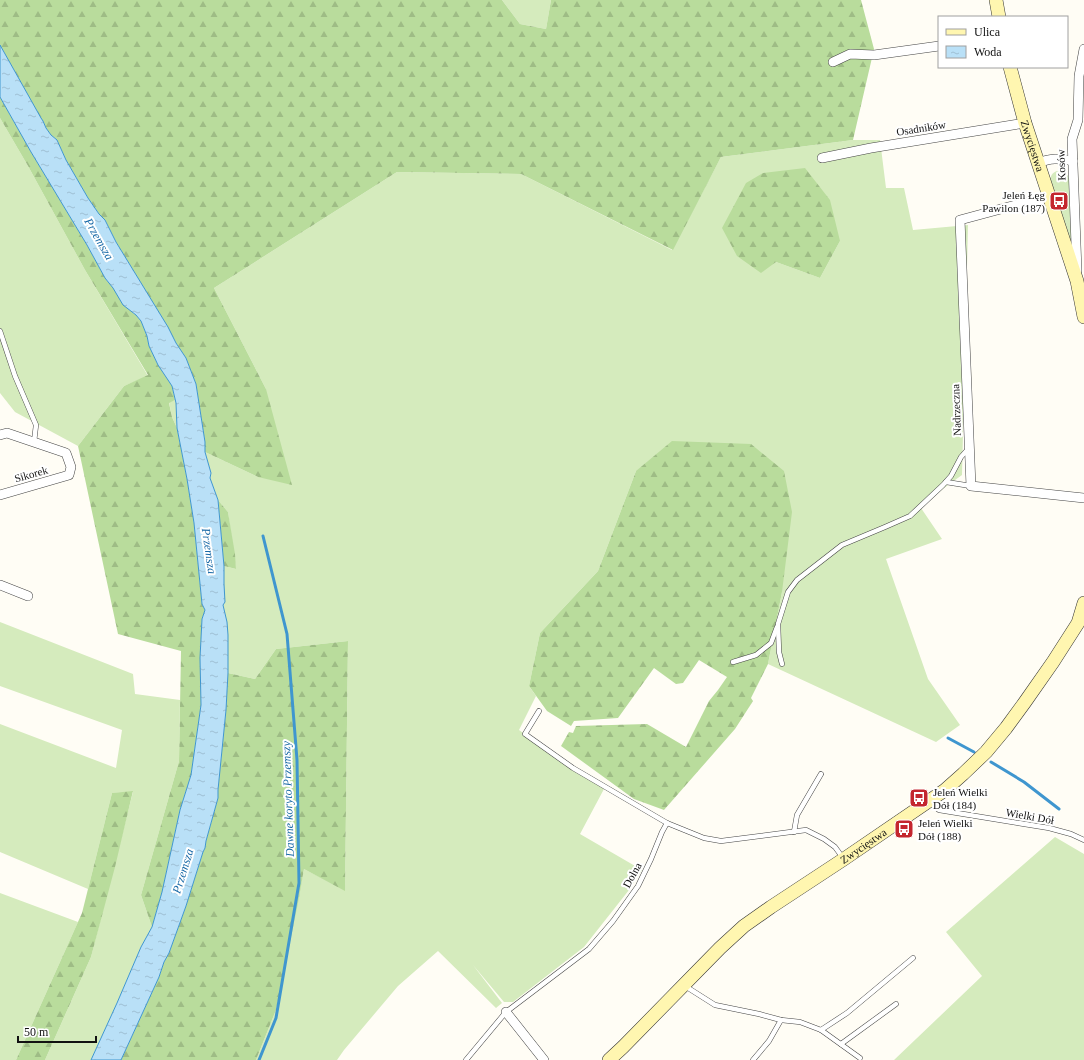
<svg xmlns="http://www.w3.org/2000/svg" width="1084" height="1060" font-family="'Times New Roman',serif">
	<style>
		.grass { fill: #d5ebbd; fill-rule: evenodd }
		.forest { fill: url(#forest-firs) }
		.water { fill: url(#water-ripples); stroke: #3f96cf }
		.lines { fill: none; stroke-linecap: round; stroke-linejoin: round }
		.stream { stroke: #3f96cf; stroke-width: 3 }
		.lane-casing { stroke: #444; stroke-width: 5.5 }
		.street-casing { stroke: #444; stroke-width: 10 }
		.secondary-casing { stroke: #333; stroke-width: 14 }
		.lane { stroke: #fff; stroke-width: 4.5 }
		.street { stroke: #fff; stroke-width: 9 }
		.secondary { stroke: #fff6b0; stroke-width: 13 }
		.labels { text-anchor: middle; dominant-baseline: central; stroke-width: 4; stroke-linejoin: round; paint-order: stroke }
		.street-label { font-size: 11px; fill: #111; stroke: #fff }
		.poi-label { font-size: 11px; fill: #111; stroke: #fff; text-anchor: start }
		.water-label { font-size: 12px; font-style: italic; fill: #1768a6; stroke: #fff }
	</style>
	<defs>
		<pattern id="forest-firs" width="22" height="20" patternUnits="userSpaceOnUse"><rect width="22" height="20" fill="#b9dc9c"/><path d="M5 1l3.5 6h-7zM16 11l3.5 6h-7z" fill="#9ebc85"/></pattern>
		<pattern id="water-ripples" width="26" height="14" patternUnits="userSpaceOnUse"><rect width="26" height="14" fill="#b9e0f7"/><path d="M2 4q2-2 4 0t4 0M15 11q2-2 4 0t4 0" fill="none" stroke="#9ebfd3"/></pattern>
	</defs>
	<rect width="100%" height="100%" fill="#fffdf5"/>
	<g class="grass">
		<path d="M502 0H551L546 29 520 24Z"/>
		<path d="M0 118 28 166 85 270 148 376 124 386 78 446 15 412 0 393Z"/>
		<path d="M853 140H880L886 188H904L913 230 968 225 962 475 944 488 921 508 942 539 886 559 928 679 960 725 936 742 768 664 782 592 636 471 598 571 540 633 529 686 536 696 519 730 604 789 580 834 642 870 629 890 584 947 513 1002H504L473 965 502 1003 496 1008 438 951 398 986 344 1050 337 1060H256L276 1010 304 869 345 890 348 641 276 649 255 679 228 673V635L223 605 224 566 236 569 228 512 218 500 210 478 211 473 205 452 258 477 266 389 214 288 397 172 521 174 672 250 721 157ZM840 241 820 278 776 262Z"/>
		<path d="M1057 171C1065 171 1067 173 1070 181L1073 242 1071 243 1059 207 1062 205 1058 192 1055 193C1052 185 1046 175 1057 171Z"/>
		<path d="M175 400 176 403 177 428 172 417 169 402Z"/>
		<path d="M0 622 133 674 135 694 180 700 179 761 141 895 152 927 141 947 117 1003 91 1060H45L91 957 133 792 112 793 88 889 0 852V724L116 768 122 730 0 686Z"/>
		<path d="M1055 837 1084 854V1060H894L982 976 946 932Z"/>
		<path d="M0 893 78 922 16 1060H0Z"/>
	</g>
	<g class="forest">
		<path d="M0 0H502L520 24 546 29 551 0H861L874 49 853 140 721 157 673 250 521 174 397 172 214 288 266 389 292 485 258 477 205 452V442L196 384 186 358 176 343 167 326 116 242 105 220 99 214 88 198 66 160 57 140 51 135 46 128 43 121 41 119 0 45Z"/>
		<path d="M0 97 31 152 87 245 105 278 133 313 136 315 141 321 147 336 149 346 158 365 172 386 175 400 169 403 172 417 177 428 187 479 194 523 202 604 205 610 202 619 200 658 201 705 191 775 180 810 162 892 152 927 141 895 179 761 181 651 118 634 78 446 124 386 148 375 85 270 28 166 0 118Z"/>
		<path d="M805 168 830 200 840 241 820 278 776 262 761 273 737 256 722 228 746 183 763 173Z"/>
		<path d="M672 441 751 444 784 471 792 512 782 592 768 664 751 698 753 701 735 729 664 810 634 799 561 746 569 732 573 733 576 726 647 724 686 747 709 701 718 690 727 677 699 660 683 683 676 684 654 668 618 718 574 721 571 726 547 711 529 686 540 633 598 571 636 471Z"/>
		<path d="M218 500 228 512 235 554 236 569 224 566Z"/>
		<path d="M348 641 345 891 304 869 298 903 276 1010 256 1060H121L159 977 164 962 169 953 186 906 203 852 205 848 206 841 218 798V790L226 710 228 673 255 679 276 649Z"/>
		<path d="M133 791 115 867 91 957 45 1060H16L82 913 112 793Z"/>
	</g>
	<path class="water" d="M0 45 41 118 43 121 46 128 51 135 57 140 66 160 88 198 99 214 105 220 116 242 168 327 176 343 186 358 196 384 205 442V452L211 473 210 478 218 500 224 566V584L225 602 223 605 227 622 228 635V673L226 710 218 790V798L206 841 205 848 203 852 186 906 169 953 164 962 159 977 121 1060H91L117 1003 141 947 152 927 162 892 180 810 191 775 201 705 200 658 202 619 205 610 202 604 194 523 187 479 177 428 176 403 172 386 158 365 149 346 147 336 141 321 136 315 123 305 113 288 105 278 87 245 31 152 0 97Z"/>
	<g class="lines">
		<g class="stream">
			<path d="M948 738 974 752"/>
			<path d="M991 762 1024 782 1059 809"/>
			<path d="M259 1060 276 1018 299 883 297 760 287 634 263 536"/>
		</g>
		<defs>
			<g id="lane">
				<path d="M0 331 15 376 36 425 34 442"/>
				<path d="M946 482 971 486"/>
				<path d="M733 662 756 655 771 643 777 627"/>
				<path d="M782 664 779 652 778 624 788 592 797 580 842 545 885 527 910 516 943 485 951 476 961 457 969 448"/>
				<path d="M539 711 525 734 573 768 667 823"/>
				<path d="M930 803 939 810 1049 828 1071 834 1084 840"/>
				<path d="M794 832 797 815 821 774"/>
				<path d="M685 986 715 1005 759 1014 781 1020 800 1022 821 1030 860 1058"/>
				<path d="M821 1030 847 1013 913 958"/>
				<path d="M841 1044 896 1004"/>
				<path d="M466 1060 506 1012 589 949 613 921 638 886 651 859 662 832 667 823 704 838 721 841 806 830 824 839 835 847 843 858"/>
				<path d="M753 1060 769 1041 781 1020"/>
			</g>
			<g id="street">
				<path d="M833 62 850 54 874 55 939 46"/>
				<path d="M822 158 871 148 1025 123"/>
				<path d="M1038 163C1051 158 1058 158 1073 161"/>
				<path d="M1049 196 960 220 971 486 1084 498"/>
				<path d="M1077 271 1072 139 1078 120 1079 76 1084 49"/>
				<path d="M0 435 7 433 66 453 71 467 69 475 0 495"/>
				<path d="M0 585 28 596"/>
				<path d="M506 1012 544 1060"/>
			</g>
			<g id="secondary">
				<path d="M996 0 999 17"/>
				<path id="s1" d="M1010 67 1025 123 1077 281 1084 317"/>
				<path id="s2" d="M609 1060 623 1047 720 948 744 926 771 907 844 859 945 790 963 774 986 752 1006 728 1025 702 1053 662 1078 623 1084 603"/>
			</g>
		</defs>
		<use href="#lane" class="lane-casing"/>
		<use href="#street" class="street-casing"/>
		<use href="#secondary" class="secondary-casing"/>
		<use href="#lane" class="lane"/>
		<use href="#street" class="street"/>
		<use href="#secondary" class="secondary"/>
	</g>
	<defs>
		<symbol id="bus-square" viewBox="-11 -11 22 22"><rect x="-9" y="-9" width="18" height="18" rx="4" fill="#c4262e" stroke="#fff"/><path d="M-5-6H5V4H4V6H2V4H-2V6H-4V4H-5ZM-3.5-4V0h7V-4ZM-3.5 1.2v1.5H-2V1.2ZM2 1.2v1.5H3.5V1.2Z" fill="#fff"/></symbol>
	</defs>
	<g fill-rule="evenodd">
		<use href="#bus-square" x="1048" y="190" width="22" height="22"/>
		<use href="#bus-square" x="908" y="787" width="22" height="22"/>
		<use href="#bus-square" x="893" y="818" width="22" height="22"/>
	</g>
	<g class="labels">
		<g class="street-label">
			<text transform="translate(921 128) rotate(-9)">Osadników</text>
			<text stroke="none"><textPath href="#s1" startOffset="82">Zwycięstwa</textPath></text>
			<text transform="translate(1061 165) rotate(-92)">Kosów</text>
			<text transform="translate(956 410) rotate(-92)">Nadrzeczna</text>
			<text transform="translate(31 474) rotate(-16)">Sikorek</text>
			<text transform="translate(1030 816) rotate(10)">Wielki Dół</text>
			<text stroke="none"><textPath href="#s2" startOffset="334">Zwycięstwa</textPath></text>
			<text transform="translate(632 875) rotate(-61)">Dolna</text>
		</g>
		<g class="poi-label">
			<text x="1045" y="195" text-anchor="end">Jeleń Łęg<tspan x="1045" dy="13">Pawilon (187)</tspan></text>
			<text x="933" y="792">Jeleń Wielki<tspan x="933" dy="13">Dół (184)</tspan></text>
			<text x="918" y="823">Jeleń Wielki<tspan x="918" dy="13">Dół (188)</tspan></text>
		</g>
		<g class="water-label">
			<text transform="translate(99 239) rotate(60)">Przemsza</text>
			<text transform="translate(209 551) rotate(82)">Przemsza</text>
			<text transform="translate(288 799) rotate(-92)">Dawne koryto Przemszy</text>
			<text transform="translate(183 871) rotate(-73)">Przemsza</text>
		</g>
	</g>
	<rect x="938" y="16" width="130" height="52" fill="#ffffff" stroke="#a0a0a0"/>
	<rect x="946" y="29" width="20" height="6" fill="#fff6b0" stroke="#a0a0a0"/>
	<text x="974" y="36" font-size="12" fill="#111111">Ulica</text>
	<rect x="946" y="46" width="20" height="12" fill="url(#water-ripples)" stroke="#a0a0a0"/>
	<text x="974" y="56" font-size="12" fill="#111111">Woda</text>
	<path d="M18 1036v6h78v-6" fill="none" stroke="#111111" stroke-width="2"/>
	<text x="24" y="1036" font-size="12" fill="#111111" stroke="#ffffff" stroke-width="3" paint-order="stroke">50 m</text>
</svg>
